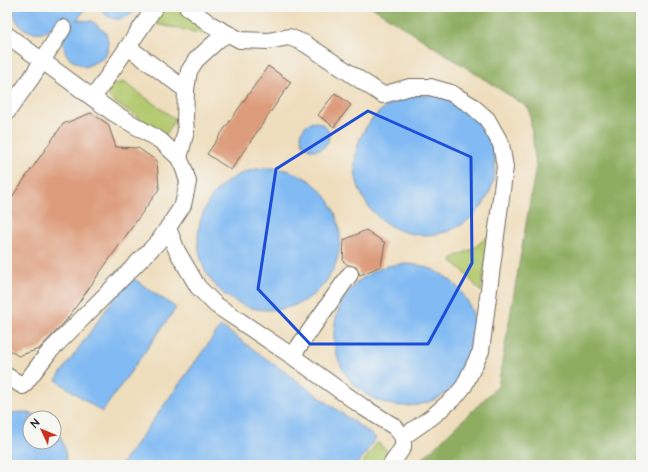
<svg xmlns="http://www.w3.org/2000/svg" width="648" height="472" font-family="'Architects Daughter',sans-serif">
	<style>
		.green { fill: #b3c96e; stroke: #6f7a4c }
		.forest { fill: #8ead61; stroke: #5c6c46 }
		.water { fill: #82bbf3; stroke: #56738f }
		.building { fill: #dd9c7b }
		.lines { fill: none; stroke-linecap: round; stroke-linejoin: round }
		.minor-casing { stroke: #706a5e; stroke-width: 18 }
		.minor { stroke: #fff; stroke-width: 16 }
		.marked { fill: none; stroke: #1d4ed8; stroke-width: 3; stroke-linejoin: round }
	</style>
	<rect width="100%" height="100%" fill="#f6f6f2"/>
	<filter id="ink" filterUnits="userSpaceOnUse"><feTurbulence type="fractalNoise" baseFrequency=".025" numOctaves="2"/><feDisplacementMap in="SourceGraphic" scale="8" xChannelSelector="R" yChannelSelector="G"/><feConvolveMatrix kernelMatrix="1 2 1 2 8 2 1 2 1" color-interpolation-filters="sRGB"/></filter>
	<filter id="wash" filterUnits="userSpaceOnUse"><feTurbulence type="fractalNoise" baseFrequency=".012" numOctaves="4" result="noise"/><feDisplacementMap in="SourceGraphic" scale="16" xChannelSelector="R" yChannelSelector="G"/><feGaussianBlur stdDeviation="0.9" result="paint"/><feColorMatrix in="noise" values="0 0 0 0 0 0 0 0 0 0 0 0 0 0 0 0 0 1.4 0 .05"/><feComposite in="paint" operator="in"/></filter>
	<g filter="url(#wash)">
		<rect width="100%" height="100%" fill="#efdebd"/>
		<g class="green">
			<path d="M163 7H176L201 23 205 32 204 34 156 24 153 22Z"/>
			<path d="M124 82 175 119 166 135 114 102 106 94 110 85Z"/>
			<path d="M487 237H489L481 292 464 272 452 261 453 258 474 248Z"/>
			<path d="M378 442 387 451V457L382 465H361Z"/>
		</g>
		<path class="forest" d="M372 7H641V465H416L498 386 536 166 529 108Z"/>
		<g class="water">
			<path d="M14 7H64L65 9 67 7H87L77 20 92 21 106 33 108 42 107 52 102 59 85 67 71 60 65 52 63 40 67 30 73 24 61 16C48 44 11 33 14 7Z"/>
			<path d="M99 7H139C127 21 111 25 99 7Z"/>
			<circle cx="425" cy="165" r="70"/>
			<circle cx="315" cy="136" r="14"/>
			<circle cx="269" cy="239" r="71"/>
			<circle cx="405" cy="335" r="71"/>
			<path d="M130 276 176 308 102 412 56 380Z"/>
			<path d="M221 326 376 438 357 465H121Z"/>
			<path d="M22 412 37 415 41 418H30V442H54V428C63 438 68 452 65 465H7V414Z"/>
		</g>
		<g id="blocks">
			<g class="building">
				<path d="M268 66 291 82 231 170 207 154Z"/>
				<path d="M335 93 351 105 334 127 318 115Z"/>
				<path d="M91 113 108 124 116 147 138 148 157 161 159 189 65 322 39 349 18 356 7 348V204L63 124Z"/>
				<path d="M366 230 385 243 381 266 360 275 356 267 348 265 343 261 344 240Z"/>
			</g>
		</g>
	</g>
	<g filter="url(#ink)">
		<use href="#blocks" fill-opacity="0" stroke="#706a5e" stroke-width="1"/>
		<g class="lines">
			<defs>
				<g id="minor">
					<path d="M187 7 210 24 240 40 268 41 289 37 304 43 383 95 410 87H430L451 93 471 105 487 119 501 144 505 167 481 351 464 386 456 396 433 416 403 437"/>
					<path d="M7 35 112 112 161 141 179 158 184 169 188 182 183 205 159 241 49 352 23 386 7 376"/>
					<path d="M128 47 186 90"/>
					<path d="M93 98 155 7"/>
					<path d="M7 112 32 77 63 28"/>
					<path d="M179 158 186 131 185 119 186 90 189 71 196 60 219 39 228 34"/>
					<path d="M168 228 177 251 198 287 216 305 292 356 363 407 395 427 403 437V447L391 465"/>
					<path d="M292 356 350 274"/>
				</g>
			</defs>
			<use href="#minor" class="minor-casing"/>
			<use href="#minor" class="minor"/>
		</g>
	</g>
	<path class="marked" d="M368 111 471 157 472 263 428 344H310L258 289 276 169Z"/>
	<rect width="648" height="472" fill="none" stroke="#f6f6f2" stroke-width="24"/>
	<g transform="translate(42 430) rotate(314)"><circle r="19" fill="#f6f6f2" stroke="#a5a5a2"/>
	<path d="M0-3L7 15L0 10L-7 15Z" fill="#c8321e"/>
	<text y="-6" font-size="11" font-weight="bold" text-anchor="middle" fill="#2b2b2b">N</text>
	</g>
</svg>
